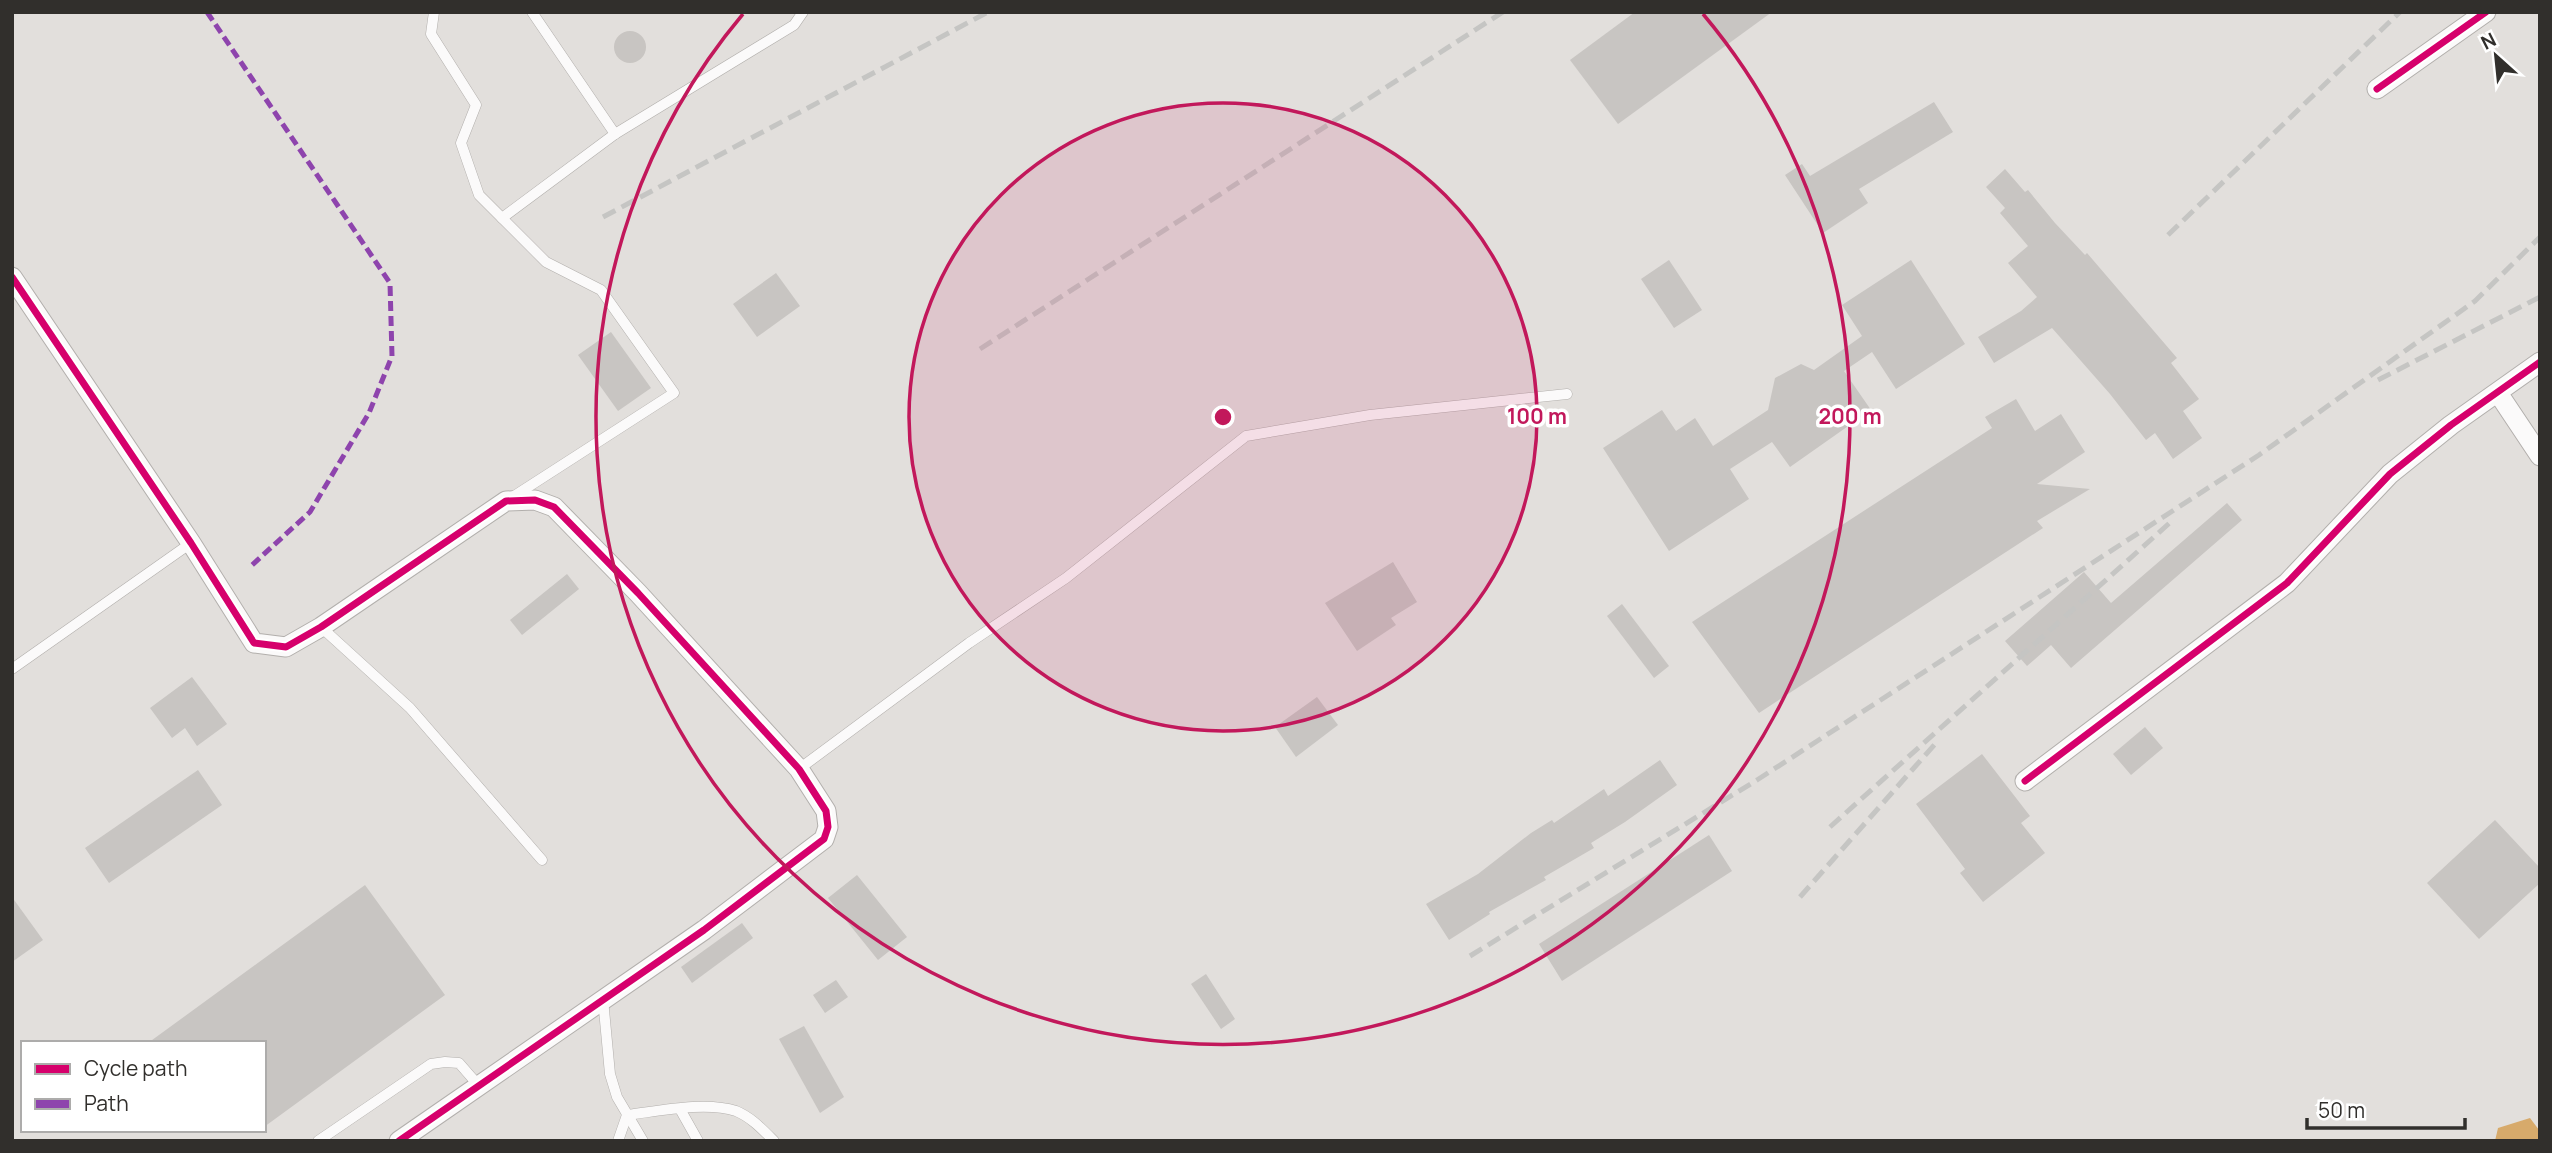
<svg xmlns="http://www.w3.org/2000/svg" width="2552" height="1153" font-family="Manrope,sans-serif">
	<style>
		.water { fill: #d7aa6b }
		.building { fill: #c8c5c2 }
		.lines { fill: none; stroke-linecap: round; stroke-linejoin: round }
		.service-casing { stroke: #b2afac; stroke-width: 11 }
		.minor-casing { stroke: #b2afac; stroke-width: 21 }
		.service { stroke: #fbfafa; stroke-width: 10 }
		.minor { stroke: #fbfafa; stroke-width: 19 }
		.rail { stroke: #c5c5c3; stroke-width: 5; stroke-dasharray: 14 7; stroke-linecap: butt }
		.quiet { stroke: #8e44ad; stroke-width: 5; stroke-dasharray: 10 5; stroke-linecap: butt }
		.cycleway-casing { stroke: #fff; stroke-width: 11 }
		.cycleway { stroke: #d6006c; stroke-width: 7 }
		.ring { fill: none; stroke: #c2185b; stroke-width: 3.5 }
		.centre { fill: #c2185b; stroke: #fff; stroke-width: 3.5 }
		.ring-label { font-size: 21px; text-anchor: middle; font-weight: bold; fill: #c2185b; stroke: #fff; stroke-width: 7; stroke-linejoin: round; paint-order: stroke }
	</style>
	<rect width="100%" height="100%" fill="#e2dfdc"/>
	<path class="water" d="M2530 1118 2539 1130 2538 1141H2495L2498 1128Z"/>
	<g class="building">
		<path d="M1635 12H1772L1618 124 1570 60Z"/>
		<circle cx="630" cy="47" r="16"/>
		<path d="M1934 102 1953 132 1859 189 1868 203 1823 233 1785 175 1802 164 1810 176Z"/>
		<path d="M2005 169 2025 192 2028 190 2055 223 2085 255 2087 253 2177 358 2171 363 2199 399 2183 411 2202 438 2173 459 2155 433 2146 440 2110 394 2052 328 1994 363 1978 337 2021 311 2037 297 2008 263 2028 246 2000 213 2005 208 1986 187Z"/>
		<path d="M1669 260 1702 310 1674 328 1641 279Z"/>
		<path d="M1911 260 1965 344 1896 389 1872 352 1844 371 1871 410 1790 467 1772 442 1730 469 1749 499 1669 551 1603 448 1662 410 1676 431 1695 418 1713 446 1768 410 1775 378 1801 364 1814 370 1862 336 1842 305Z"/>
		<path d="M776 273 800 306 757 337 733 304Z"/>
		<path d="M611 332 651 388 618 411 578 355Z"/>
		<path d="M2016 399 2035 431 2061 414 2085 452 2037 484 2090 489 2037 521 2043 528 1759 713 1692 622 1992 428 1985 417Z"/>
		<path d="M2227 503 2242 520 2071 668 2051 645 2027 666 2005 641 2084 572 2111 603Z"/>
		<path d="M1393 562 1417 602 1391 618 1396 625 1357 651 1325 603Z"/>
		<path d="M567 574 579 589 522 635 510 620Z"/>
		<path d="M1622 604 1669 666 1654 678 1607 616Z"/>
		<path d="M192 677 227 724 197 746 185 728 172 738 150 708Z"/>
		<path d="M1317 697 1338 725 1296 757 1275 727Z"/>
		<path d="M2145 727 2163 748 2131 775 2113 754Z"/>
		<path d="M1982 754 2030 816 2021 823 2045 853 1983 902 1960 873 1965 869 1916 804Z"/>
		<path d="M1660 760 1677 785 1625 822 1591 843 1594 848 1544 877 1546 880 1489 912 1490 914 1449 940 1426 904 1478 874 1531 833 1552 820 1554 823 1604 789 1608 796Z"/>
		<path d="M198 770 222 805 109 883 85 848Z"/>
		<path d="M2495 820 2540 868V883L2479 939 2427 883Z"/>
		<path d="M1709 835 1732 871 1562 981 1539 944Z"/>
		<path d="M857 875 907 937 878 960 828 898Z"/>
		<path d="M365 885 445 995 264 1127V1043H148Z"/>
		<path d="M12 897 43 940 12 962Z"/>
		<path d="M742 923 753 938 692 983 681 967Z"/>
		<path d="M1206 974 1235 1019 1221 1029 1191 984Z"/>
		<path d="M836 980 848 997 825 1013 813 995Z"/>
		<path d="M804 1026 844 1097 820 1113 779 1039Z"/>
	</g>
	<g class="lines">
		<defs>
			<g id="service">
				<path d="M434 12 431 34 476 105 461 143 479 195 502 218 615 134 794 25 803 12"/>
				<path d="M532 12 615 134"/>
				<path d="M502 218 546 262 601 290 674 393 511 498"/>
				<path d="M321 627 410 708 542 860"/>
				<path d="M12 669 191 543"/>
				<path d="M799 769 969 643 1066 578 1246 436 1370 415 1567 394"/>
				<path d="M603 999 610 1074 617 1097 643 1141"/>
				<path d="M680 1109 698 1141"/>
				<path d="M318 1141 431 1064 445 1062 459 1063 479 1086"/>
				<path d="M618 1141 627 1115C659 1111 706 1101 736 1111 751 1117 763 1130 774 1141"/>
			</g>
			<g id="minor">
				<path d="M2377 89 2486 12"/>
				<path d="M12 277 191 543 254 643 286 647 321 627 506 501 535 500 554 507 638 593 799 769 826 811 828 827 824 839 704 930 399 1141"/>
				<path d="M2498 393 2540 456"/>
				<path d="M2025 781 2287 583 2390 474 2451 425 2540 362"/>
			</g>
		</defs>
		<use href="#service" class="service-casing"/>
		<use href="#minor" class="minor-casing"/>
		<use href="#service" class="service"/>
		<use href="#minor" class="minor"/>
		<g class="rail">
			<path d="M603 217 988 12"/>
			<path d="M2168 235 2400 12"/>
			<path d="M980 349 1503 12"/>
			<path d="M2378 380 2540 297"/>
			<path d="M1830 827 2174 519"/>
			<path d="M1800 897 1935 744"/>
			<path d="M1470 956 1757 780 2259 455 2475 301 2540 237"/>
		</g>
		<path class="quiet" d="M207 12 390 283 392 356 369 413 310 512 251 566"/>
		<defs>
			<g id="cycleway">
				<path d="M2377 89 2486 12"/>
				<path d="M12 277 191 543 254 643 286 647 321 627 506 501 535 500 554 507 638 593 799 769 826 811 828 827 824 839 704 930 399 1141"/>
				<path d="M2025 781 2287 583 2390 474 2451 425 2540 362"/>
			</g>
		</defs>
		<use href="#cycleway" class="cycleway-casing"/>
		<use href="#cycleway" class="cycleway"/>
	</g>
	<circle cx="1223" cy="417" r="314" fill="#c2185b" fill-opacity=".12"/>
	<g class="ring">
		<circle cx="1223" cy="417" r="314"/>
		<path d="M1703 14A627 627 0 1 1 743 14"/>
	</g>
	<circle cx="1223" cy="417" r="10" class="centre"/>
	<g class="ring-label">
		<text x="1537" y="424">100 m</text>
		<text x="1850" y="424">200 m</text>
	</g>
	<rect width="2552" height="1153" fill="none" stroke="#312f2c" stroke-width="28"/>
	<rect x="21" y="1041" width="245" height="91" fill="#ffffff" stroke="#adacab" stroke-width="2"/>
	<rect x="35" y="1064" width="35" height="10" fill="#d6006c" stroke="#adacab" stroke-width="2"/>
	<text x="84" y="1076" font-size="21" fill="#312f2c">Cycle path</text>
	<rect x="35" y="1099" width="35" height="10" fill="#8e44ad" stroke="#adacab" stroke-width="2"/>
	<text x="84" y="1111" font-size="21" fill="#312f2c">Path</text>
	<g transform="translate(2496 56) rotate(333)" stroke="#ffffff" stroke-width="5" paint-order="stroke">
	<path d="M0-5L12 26L0 18L-12 26Z" fill="#312f2c"/>
	<text y="-10" font-size="19" font-weight="bold" text-anchor="middle" fill="#312f2c">N</text>
	</g>
	<path d="M2307 1118v10h158v-10" fill="none" stroke="#312f2c" stroke-width="3.5"/>
	<text x="2318" y="1118" font-size="21" fill="#312f2c" stroke="#ffffff" stroke-width="5" paint-order="stroke">50 m</text>
</svg>
